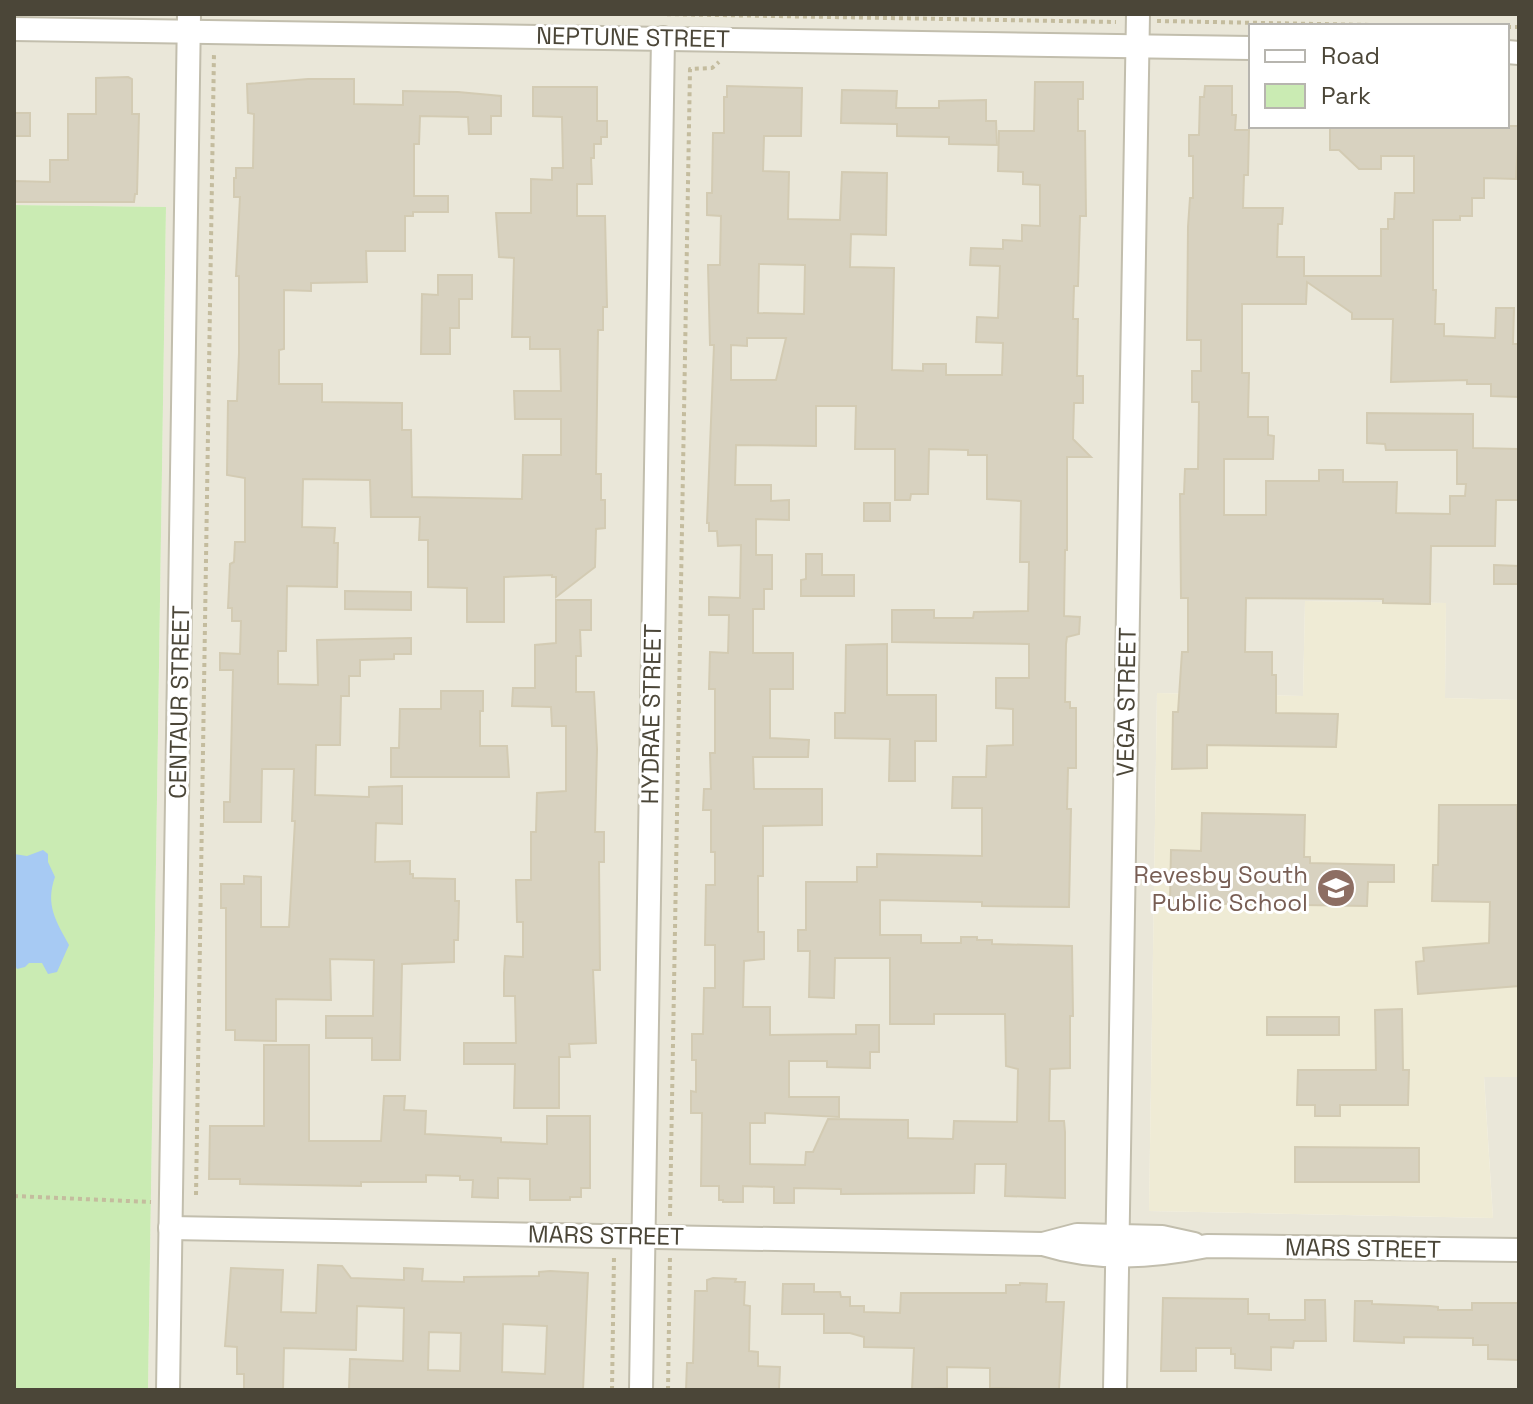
<svg xmlns="http://www.w3.org/2000/svg" width="1533" height="1404" font-family="'Space Grotesk',sans-serif">
	<style>
		.residential { fill: #eae7d9; fill-rule: evenodd }
		.education { fill: #efebd5 }
		.green { fill: #caebb3 }
		.water { fill: #a7caf3 }
		.building { fill: #d8d2c0; stroke: #d3cbb3; stroke-width: 2; fill-rule: evenodd }
		.lines { fill: none; stroke-linecap: round; stroke-linejoin: round }
		.minor-casing { stroke: #c2bead; stroke-width: 26 }
		.path { stroke: #c4bc9e; stroke-width: 4; stroke-dasharray: 4 4; stroke-linecap: butt }
		.minor { stroke: #fff; stroke-width: 22 }
		.labels { text-anchor: middle; dominant-baseline: central; stroke-width: 6; stroke-linejoin: round; paint-order: stroke }
		.street-label { font-size: 24px; fill: #4b4638; stroke: #fff }
		.education-label { font-size: 24px; fill: #785e54; stroke: #fff; text-anchor: end }
	</style>
	<rect width="100%" height="100%" fill="#f6f4eb"/>
	<path class="residential" d="M14 14H1519V700L1445 698 1446 603 1305 601 1303 696 1157 693 1149 1211 1493 1218 1484 1076 1519 1077V1390H148L166 207 14 205ZM1251 26H1507V126H1251Z"/>
	<path class="education" d="M1305 601 1446 603 1445 698 1519 700V1077H1484L1493 1218 1149 1211 1157 693 1303 696Z"/>
	<path class="green" d="M14 205 166 207 148 1390H14Z"/>
	<path class="water" d="M43 850 48 854V862L55 877C45 905 56 921 69 945L57 972 48 974 42 963H29L25 967 17 969 14 963V854L27 856Z"/>
	<g class="building">
		<path d="M128 77 132 79V114H139L137 194H135L134 202H14V181L50 182V160H68V114H96V78Z"/>
		<path d="M308 79H354V104L403 105V91L458 92 501 96V116H491V134H469L468 117 420 116 419 144H414V196H448V212H413V216H405V251H366L367 282 311 283V291L284 290V349L279 350V384H322V402L402 403V430H411L412 497 522 499 523 455H561V419H515L514 391H561L560 349H530V337H512L514 258 499 257 496 213H531V179L552 180V168H563L562 117 533 116V87H597V121H607V137H601V144H594V158H591L592 184H577V216H605L607 307H603V330H598L596 474H601V500H605V528L596 529 595 567 556 597V577H552V575L504 577V622H467V588L428 587V540H419L420 517H371L370 480 303 479 302 527 335 528 334 543H338L337 587 287 586 286 651H278V684L318 685 317 640 411 638V654H394V659L360 660V676H349V696H341L340 745H316L315 795 369 797V787L402 786V824L376 823 375 862 410 861V874H413V878L455 879V901H459L458 940H454V962L402 964 400 1060H372V1038H326V1016H373L374 960 330 959 331 1000 276 999V1041L235 1040V1030H226V908H221V884H244V876L261 877V927H289L295 821H292L294 769H262L261 822H224V802H230L233 670H220V653L240 654 241 621H232V608H228L229 587 230 564 234 562 235 542H245V478L227 475 228 401H237L239 353V276H236L240 197H234V178H236V168H253L254 114 248 113 247 84Z"/>
		<path d="M1035 82H1083V99H1078V131H1085L1086 216H1080L1078 286H1074L1073 319H1078L1077 376H1083V403H1074L1073 439 1091 457H1067V550H1065L1064 616 1080 617 1079 634 1067 637 1066 644 1065 702H1070V708H1076V768H1068L1067 809H1071L1069 907 982 906V902L880 900V935H921V943H961V937H977V940H992V944L1072 946 1073 1016H1070V1068L1050 1069 1049 1121H1064L1065 1132V1198L1005 1196 1006 1164H975L974 1193 841 1194V1189L794 1188V1203H774V1187L743 1186V1202H723V1200H719V1186H701L702 1113H691V1091L696 1092V1060H692V1034H703L704 988H715V945H705L706 885H715V852H711V810H703L704 789H711L710 753H715V689H709L710 652 728 653 729 615H709V597L740 598 741 545 718 546 717 531H709V523H707L714 345H710L708 265H720L721 216 707 215V193H712L713 133H724V97H727V86L802 88 801 136H764L763 171 789 172 788 219 840 220 842 172 887 173 886 235 851 234 850 267 894 268 892 370 923 371V364H946V375H1002L1003 343 976 342 977 317 998 318 1000 266 970 265 971 248 1003 249V240L1022 241V225L1040 226V185L1023 184V172L998 171 999 131H1034ZM759 264 805 265 804 314 758 313ZM747 338H786L776 380H731V345L747 346ZM816 406H856L855 449H895V500H910L911 494H928L929 449 968 450V455H987V499L1021 501 1020 562H1029L1028 611 974 612 973 618H934V610H892V642L1029 644V678H996V708L1013 709V745L987 746 986 777H953L952 808H982V856L877 854V867H857V882H806V930H798V951H810L809 997 834 998 835 958H890V1024H934V1014H1005L1006 1066 1018 1069 1017 1122 954 1121 953 1139 908 1138V1120L828 1119 813 1152H806L805 1165 750 1164V1123H765V1113L839 1117V1097H789V1061H827V1067L870 1068V1052H879V1025H856V1034L770 1035V1007H743L744 961 764 959V932H758V876H763V826L822 825V789H754L753 757H808L809 740 770 738V689H793V653H753V609H764V589H772V555H756V519L789 520V500L771 501V485H735L736 445 816 446Z"/>
		<path d="M1205 86H1232V115H1236L1235 130H1249L1248 175H1244L1243 208H1283L1282 224H1278L1277 257H1304V276H1381V229H1388V219H1394L1395 193H1414V156H1381V169H1359L1339 150H1330V126H1519L1516 179 1484 178V198H1472V216H1460V220H1433V290H1436L1435 324H1444V336L1495 338 1496 308H1514L1513 344H1519V397L1491 396V384H1467V380L1391 382 1393 319H1352V313L1307 282 1306 304H1242V373H1249L1248 417H1268V435L1274 436 1273 459H1224V515H1266V481H1319V470H1343V482H1397L1396 513 1450 514V496H1465L1466 484H1457V450H1386L1385 444 1367 443V413L1473 414V448L1518 449V500H1496L1495 546H1431L1430 604 1383 603V599L1246 598 1245 652H1272V675H1276V713L1338 714 1336 747 1207 745V768L1172 769 1173 712H1178L1182 652H1188V598H1181L1180 494H1184L1185 469H1198L1199 402H1192V371H1201V340H1187L1188 227 1190 198H1193V156H1189V135H1199L1200 97H1204Z"/>
		<path d="M842 90 897 91 896 108H939V101L986 100V121H996L997 145 949 144V137L897 136V124L841 123Z"/>
		<rect x="14" y="113" width="16" height="23"/>
		<path d="M438 275H472V299H459V328H450V354H421L422 294 438 295Z"/>
		<rect x="864" y="503" width="26" height="18"/>
		<path d="M806 554H822V575H854V596H801V580L806 579Z"/>
		<path d="M1494 565 1519 566V584H1494Z"/>
		<path d="M345 591 411 592V610L345 609Z"/>
		<path d="M556 600H591V630H580L581 656H576V692H594L597 749 595 832H604V862H599L600 970H593L596 1043 569 1044 570 1057H559V1108H514L515 1064H464V1043H516L515 996H504V973L505 956 523 957V922H517L516 880H531V832H536L537 793 566 791V726H552L551 707 512 706 513 688H535V645L556 643Z"/>
		<path d="M887 644V695H936V741H915V781H889L890 739 835 738V713H845L846 645Z"/>
		<path d="M441 691H483V711H480V746H507L509 777H391V748H399L400 709H441Z"/>
		<path d="M1439 805H1517L1519 986 1418 994 1416 962 1424 961 1423 948 1489 943 1490 902 1432 901 1433 865H1438Z"/>
		<path d="M1202 813 1305 815 1304 857H1310V863L1394 865V882H1368L1367 906 1170 903 1171 850 1201 851Z"/>
		<path d="M1402 1009 1403 1070H1409L1408 1105H1340V1116H1315V1105H1297L1298 1070H1376L1375 1010Z"/>
		<rect x="1267" y="1017" width="72" height="18"/>
		<path d="M264 1045H309V1141H381L384 1096H405L404 1110 426 1111 425 1134 501 1138V1142L547 1144V1116H590V1188H581V1197H570V1200H530V1179L498 1178V1198L472 1197 473 1180H460V1176L426 1175V1182H361V1186L240 1184V1179H209L210 1126H264Z"/>
		<path d="M1295 1147 1419 1148V1182H1295Z"/>
		<path d="M318 1265 342 1266 351 1278 404 1280V1268L423 1269 422 1281 464 1282V1277L539 1276V1272L550 1271 588 1273 583 1390H349L350 1359 403 1361 404 1308 357 1306 356 1350 284 1348 283 1390H244V1374H237V1347L225 1346 231 1268 283 1270 281 1312 316 1313ZM503 1324 547 1326 545 1374 502 1372ZM429 1332 461 1333 460 1371 428 1370Z"/>
		<path d="M713 1278 736 1279 735 1282H745L744 1305 750 1306 749 1351 758 1352V1366L780 1367 779 1390H686L687 1363H693L695 1291H707V1280Z"/>
		<path d="M1020 1283 1047 1284 1046 1302H1064L1059 1390 990 1388V1368L947 1367V1388L912 1390 914 1348 864 1347V1337L850 1333H824V1314H782L783 1284H814V1292H840L841 1297H850V1306H864V1312L900 1313 901 1293H1006V1285H1020Z"/>
		<path d="M1163 1298 1248 1299V1314H1269V1320H1305V1300H1325L1326 1341H1294L1293 1348 1271 1347V1370L1235 1368V1354H1231V1348H1196V1371H1161Z"/>
		<path d="M1355 1301H1372V1304L1430 1306 1438 1307V1310H1472V1303H1519V1360L1488 1359V1345H1473V1338L1404 1337V1343L1354 1341Z"/>
	</g>
	<g class="lines">
		<defs>
			<g id="minor">
				<path d="M14 29 1251 48"/>
				<path d="M1507 52 1519 53"/>
				<path d="M170 1228 1043 1244C1098 1261 1152 1257 1207 1246L1519 1250"/>
				<path d="M1043 1244 1077 1235 1162 1237 1194 1244"/>
				<path d="M168 1390 189 14"/>
				<path d="M641 1390 663 38"/>
				<path d="M1115 1390 1138 14"/>
			</g>
		</defs>
		<use href="#minor" class="minor-casing"/>
		<g class="path">
			<path d="M659 14 1116 22"/>
			<path d="M1157 21 1427 26"/>
			<path d="M1507 27H1519"/>
			<path d="M196 1195 214 52"/>
			<path d="M14 1196 151 1202"/>
			<path d="M670 1216 690 69 712 68 719 62"/>
			<path d="M612 1390 614 1256"/>
			<path d="M668 1390 670 1256"/>
		</g>
		<use href="#minor" class="minor"/>
	</g>
	<defs>
		<symbol id="school-disc" viewBox="-11 -11 22 22"><circle r="9.5" fill="#8d6e63" stroke="#fff"/><path d="M0-5L7-2L0 1L-7-2ZM-4 1L0 2.5L4 1V4Q0 6-4 4Z" fill="#fff"/></symbol>
	</defs>
	<g fill-rule="evenodd">
		<use href="#school-disc" x="1314" y="866" width="44" height="44"/>
	</g>
	<g class="labels">
		<g class="street-label">
			<text transform="translate(633 37) rotate(1)">NEPTUNE STREET</text>
			<text transform="translate(179 702) rotate(-89)">CENTAUR STREET</text>
			<text transform="translate(1126 702) rotate(-89)">VEGA STREET</text>
			<text transform="translate(651 714) rotate(-89)">HYDRAE STREET</text>
			<text transform="translate(606 1235) rotate(1)">MARS STREET</text>
			<text transform="translate(1363 1248) rotate(1)">MARS STREET</text>
		</g>
		<g class="education-label">
			<text x="1308" y="874">Revesby South<tspan x="1308" dy="28">Public School</tspan></text>
		</g>
	</g>
	<rect width="1533" height="1404" fill="none" stroke="#4b4638" stroke-width="32"/>
	<rect x="1249" y="24" width="260" height="104" fill="#ffffff" stroke="#b7b5af" stroke-width="2"/>
	<rect x="1265" y="50" width="40" height="12" fill="#ffffff" stroke="#b7b5af" stroke-width="2"/>
	<text x="1321" y="64" font-size="24" fill="#4b4638">Road</text>
	<rect x="1265" y="84" width="40" height="24" fill="#caebb3" stroke="#b7b5af" stroke-width="2"/>
	<text x="1321" y="104" font-size="24" fill="#4b4638">Park</text>
</svg>
